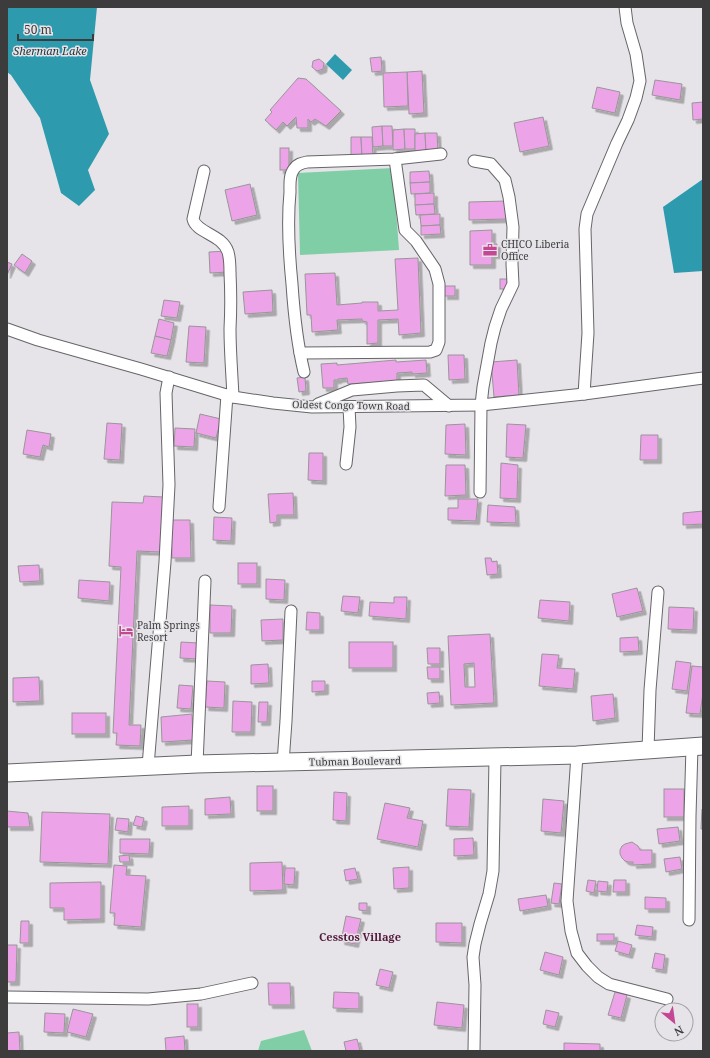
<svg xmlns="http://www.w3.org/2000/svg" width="710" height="1058" font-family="'Noto Serif',serif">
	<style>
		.green { fill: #7fcea6 }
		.water { fill: #2e9aae }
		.building { fill: #eca3e8; stroke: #999699; fill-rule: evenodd; filter: url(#shadow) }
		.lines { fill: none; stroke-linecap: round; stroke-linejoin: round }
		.minor-casing { stroke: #676569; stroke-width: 13 }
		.highway-casing { stroke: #676569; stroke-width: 19 }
		.minor { stroke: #fff; stroke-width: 11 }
		.highway { stroke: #fff; stroke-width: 17 }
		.labels { text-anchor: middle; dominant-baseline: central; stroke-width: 3; stroke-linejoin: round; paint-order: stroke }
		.poi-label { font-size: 10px; fill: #3c3c3d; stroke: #e6e4e8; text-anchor: start }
		.street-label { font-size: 10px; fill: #3c3c3d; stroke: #e6e4e8 }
		.water-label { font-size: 11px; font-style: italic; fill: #1b3338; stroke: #e6e4e8 }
		.neighbourhood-label { font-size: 11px; font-weight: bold; fill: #54183d; stroke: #e6e4e8 }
	</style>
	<defs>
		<filter id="shadow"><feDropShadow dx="3.5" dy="3.5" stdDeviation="0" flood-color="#0004"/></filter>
	</defs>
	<rect width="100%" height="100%" fill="#e6e4e8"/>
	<g class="green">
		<path d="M393 168 399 250 300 255 298 173Z"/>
		<path d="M304 1030 312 1051H258L261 1041Z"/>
	</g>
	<g class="water">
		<path d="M7 7H97L90 80 109 134 88 170 95 190 79 206 61 193 40 118 11 75 7 72Z"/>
		<path d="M335 54 352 70 343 80 326 64Z"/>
		<path d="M703 179V271L674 273 663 207Z"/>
	</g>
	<g class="building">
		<path d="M381 57 382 71 372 72 370 58Z"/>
		<path d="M319 59 324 63 323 69 317 71 312 67 313 61Z"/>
		<path d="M422 71 424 113 409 114 407 72Z"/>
		<path d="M407 72 408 106 384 107 383 73Z"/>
		<path d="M298 78 306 79 341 111 326 126 315 119 311 122 308 119V128H297L296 117 287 126 283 122 276 130 265 120 272 112 270 110Z"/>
		<path d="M655 80 682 84 680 100 652 95Z"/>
		<path d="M597 87 620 92 615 113 592 108Z"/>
		<path d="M703 102V119L693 120 692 103Z"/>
		<path d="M543 117 549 146 520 152 514 123Z"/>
		<path d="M382 126 383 146 373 147 372 127Z"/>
		<path d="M382 126H392L393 146H383Z"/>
		<path d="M404 129 405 149 393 150V130Z"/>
		<path d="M404 129H415V149H405Z"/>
		<path d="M425 133 426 152 415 153V134Z"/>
		<path d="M425 133H437L438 152H426Z"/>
		<path d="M351 137H361L362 157H351Z"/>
		<path d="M361 137H372L373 156 362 157Z"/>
		<rect x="280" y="148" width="9" height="22"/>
		<path d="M429 171 430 182 410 183V172Z"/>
		<path d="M430 182V193L411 194 410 183Z"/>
		<path d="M250 184 257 215 232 221 225 190Z"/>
		<path d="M434 193V204L415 205V194Z"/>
		<path d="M506 201V219L469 220V202Z"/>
		<path d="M434 204 435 214 416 215 415 205Z"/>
		<path d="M440 214V225L421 226 420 215Z"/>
		<path d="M440 225 441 234 421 235V226Z"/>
		<path d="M492 230V244H497V255H492V265H470V231Z"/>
		<path d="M227 251 228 272 210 273 209 252Z"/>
		<path d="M22 254 32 261 25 273 14 265Z"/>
		<path d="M418 258 421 333 399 335 398 319 378 320V343L367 344V322L362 321V319L337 320 338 330 312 332 311 315H307L305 274 335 273 337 305 362 303V302H378V311L398 310 395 259Z"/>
		<path d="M7 262 12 264 7 275Z"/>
		<rect x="500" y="279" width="8" height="10"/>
		<rect x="444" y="286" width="11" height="10"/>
		<path d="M272 290 273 312 245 314 243 292Z"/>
		<path d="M164 300 180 302 177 318 161 316Z"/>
		<path d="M159 319 174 323 171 340 155 336Z"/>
		<path d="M189 326 206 327 204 363 186 362Z"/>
		<path d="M155 336 171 340 167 356 151 353Z"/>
		<path d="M448 355H464L465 379 449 380Z"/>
		<path d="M396 360V362L426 360 427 373 412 374V372L397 373V381L348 384 347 378 338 379V380H334V388H323L321 364 337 363V365Z"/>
		<path d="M517 360 519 395 494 397 491 362Z"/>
		<path d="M305 377 306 391 299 392 297 378Z"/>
		<path d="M200 414 221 419 216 438 196 433Z"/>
		<path d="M107 423 122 424 120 460 104 459Z"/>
		<path d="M465 424 466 455 445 454 446 425Z"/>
		<path d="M507 424 526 425 523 458 506 457Z"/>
		<path d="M175 428 195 429 194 447 174 446Z"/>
		<path d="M27 430 51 434 49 447 43 445 40 457 23 454Z"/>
		<path d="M641 435H658V460H640Z"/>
		<path d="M309 453H323V481L308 480Z"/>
		<path d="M501 463 518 465 517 499 500 498Z"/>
		<path d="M446 465H465L466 495 445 496Z"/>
		<path d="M293 493 294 515H277V522L270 523 268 494Z"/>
		<path d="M144 496 163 497 160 552 137 551 129 725H141L140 746 116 745 117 733H113L121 567 109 566 112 502 143 503Z"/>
		<path d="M458 499H478L476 521 448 520V508H458Z"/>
		<path d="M488 505 515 507 516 523 487 522Z"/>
		<path d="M703 511V524L683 525V513Z"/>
		<path d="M214 517 232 518 231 541 213 540Z"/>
		<path d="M171 520H190L191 558H172Z"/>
		<path d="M485 558H491L492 562 497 561 498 574 487 575Z"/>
		<rect x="238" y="563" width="19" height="21"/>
		<path d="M39 565 40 581 20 582 18 566Z"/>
		<path d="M266 579 285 580 284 600 266 599Z"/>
		<path d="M79 580 110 582 109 601 78 598Z"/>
		<path d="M637 588 643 611 617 617 612 594Z"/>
		<path d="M343 596 360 597 358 613 341 611Z"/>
		<path d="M394 597H407L406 619 369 616 370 602 394 603Z"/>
		<path d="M540 600 570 602 569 621 538 618Z"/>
		<path d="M210 605 232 606 231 633H210Z"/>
		<path d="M669 607 694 608 693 630 668 629Z"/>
		<path d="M307 612 320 613V630H306Z"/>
		<path d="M283 619V640L262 641 261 620Z"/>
		<path d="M490 634 494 703 451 705 448 636ZM474 663 475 687H465L464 664Z"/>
		<path d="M638 637 639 651 620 652V638Z"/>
		<path d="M181 642 198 643 197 659 180 658Z"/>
		<rect x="349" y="642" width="44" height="26"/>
		<path d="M427 648H440V664H428Z"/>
		<path d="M542 654 559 655 557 668 575 669 573 689 539 686Z"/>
		<path d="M676 661 691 663 687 691 672 689Z"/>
		<path d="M268 664 269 683 251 684V665Z"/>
		<path d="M692 666 703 667V693L700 714 686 713Z"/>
		<path d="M427 667H440V679H428Z"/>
		<path d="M39 677 40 701 13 702V678Z"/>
		<path d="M207 681 225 682 224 708 205 707Z"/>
		<path d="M312 681H325V691L312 692Z"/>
		<path d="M179 685 193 686 191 709 177 708Z"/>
		<path d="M439 692 440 703 428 704 427 693Z"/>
		<path d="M613 694 615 718 593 721 591 696Z"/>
		<path d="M233 701 252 702 251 732H232Z"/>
		<path d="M259 702H268L267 722H258Z"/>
		<rect x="72" y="713" width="34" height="21"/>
		<path d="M192 714 193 740 162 742 161 717Z"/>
		<rect x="257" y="786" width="16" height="25"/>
		<path d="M448 789 471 790 469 827 446 826Z"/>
		<rect x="664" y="789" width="20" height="28"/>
		<path d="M334 792 347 793 346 821 333 820Z"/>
		<path d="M230 797 231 814 205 815V799Z"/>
		<path d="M543 799 564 801 561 833 541 831Z"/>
		<path d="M385 803 410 808 407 818 423 821 418 847 377 839Z"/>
		<path d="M189 806V826H162V807Z"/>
		<path d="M702 809H703V829H701Z"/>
		<path d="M7 811 28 813 30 827H7Z"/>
		<path d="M42 812 110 814 108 864 40 862Z"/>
		<path d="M136 816 144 818 142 827 133 825Z"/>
		<path d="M117 818 129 819 128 832 115 830Z"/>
		<path d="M678 827 680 841 659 844 657 829Z"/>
		<path d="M473 838 474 855 454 856V839Z"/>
		<path d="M120 839H150L149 854 120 853Z"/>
		<path d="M632 842 638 846 640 850H652V864L633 865V862H628L625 861 622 858 620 854V850L622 846 625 844Z"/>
		<path d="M129 855 130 862H120L119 856Z"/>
		<path d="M680 857 682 869 666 872 664 859Z"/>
		<path d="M282 862 283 890 250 891V863Z"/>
		<path d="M114 865 127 866 126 875 146 876 141 927 114 925 115 913H110Z"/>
		<path d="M409 867V888L394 889 393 868Z"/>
		<path d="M285 868H295L294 885 284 884Z"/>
		<path d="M355 868 358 879 346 881 344 870Z"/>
		<path d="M588 880 596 881 594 893 586 891Z"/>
		<path d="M614 880H626V892H613Z"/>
		<path d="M598 881 608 882 607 892 597 891Z"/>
		<path d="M101 882V919L64 920V908H50V883Z"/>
		<path d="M554 883 562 884 559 904 551 903Z"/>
		<path d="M546 895 548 906 520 911 518 899Z"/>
		<path d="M645 897 666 898V909H645Z"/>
		<path d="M359 903H367V911L359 910Z"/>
		<path d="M346 916 361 919 355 944 341 941Z"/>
		<path d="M21 921H29V943H20Z"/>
		<path d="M436 923H462V943L436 942Z"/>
		<path d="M637 925 653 927 652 937 635 935Z"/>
		<rect x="597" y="934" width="17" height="7"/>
		<path d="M618 941 632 945 629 955 615 951Z"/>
		<path d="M7 945H17L16 982H7Z"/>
		<path d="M545 952 563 957 559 975 540 970Z"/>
		<path d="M655 953 665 955 663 970 652 968Z"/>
		<path d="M380 969 393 972 389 988 376 985Z"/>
		<path d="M268 983H290L291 1005H269Z"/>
		<path d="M334 992 359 993V1009L333 1008Z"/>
		<path d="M615 992 627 995 621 1018 608 1015Z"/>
		<path d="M437 1002 464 1005 462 1028 434 1025Z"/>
		<rect x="187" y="1004" width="11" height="23"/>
		<path d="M73 1009 93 1014 86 1037 67 1032Z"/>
		<path d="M546 1010 559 1013 555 1027 543 1024Z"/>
		<path d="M45 1013 65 1014 64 1033 44 1032Z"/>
		<path d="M19 1032 20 1051H7V1033Z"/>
		<path d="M184 1036 185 1051H166L165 1038Z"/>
		<path d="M357 1039 360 1051H346L344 1042Z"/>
		<path d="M564 1043 600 1044V1051H564Z"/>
	</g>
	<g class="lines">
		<defs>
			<g id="minor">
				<path d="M474 161 491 164 505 180 509 197 513 227 512 264 513 284 501 309 495 327 491 343 483 387 481 405 480 492"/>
				<path d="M204 171 193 219C196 233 222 234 228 252 230 259 230 266 230 273 231 292 231 310 230 329 230 352 232 374 233 397"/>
				<path d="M7 329 38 340 141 369 233 397 273 403 312 407 481 405 584 394 703 378"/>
				<path d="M300 353 430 352 436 350 439 342V284L435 269 416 241 405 230 395 159"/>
				<path d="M304 372C297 343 294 314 292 284 289 254 287 223 290 192 290 185 289 175 294 169 297 164 302 163 307 162L395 159 441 154"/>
				<path d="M584 394 588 333 585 229 587 214 617 143 628 120 636 98 640 81 636 54 627 23 625 7"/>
				<path d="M318 404 352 390 397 386 424 385 449 406"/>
				<path d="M346 464 350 427 349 407"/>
				<path d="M219 507 227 395"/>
				<path d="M648 750 650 690 658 592"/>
				<path d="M577 755 567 901 571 931 577 953 587 966 598 977 609 984 667 999"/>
				<path d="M283 763 286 721 291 611"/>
				<path d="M197 764 205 581"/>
				<path d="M148 766 165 562 169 485 166 393 169 377"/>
				<path d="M689 920 690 816 692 747"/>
				<path d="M7 997 148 999 201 994 252 983"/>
				<path d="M474 1051 475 985 473 957 475 944 480 924 489 894 493 871 495 758"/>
			</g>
			<path id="highway" d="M7 773 197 764 577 755 703 746"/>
		</defs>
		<use href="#minor" class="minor-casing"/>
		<use href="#highway" class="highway-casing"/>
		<use href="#minor" class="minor"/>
		<use href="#highway" class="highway"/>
	</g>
	<defs>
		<symbol id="office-bare" viewBox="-9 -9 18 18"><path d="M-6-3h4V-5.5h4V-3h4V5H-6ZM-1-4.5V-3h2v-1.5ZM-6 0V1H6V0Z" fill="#c54693" stroke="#e6e4e8" stroke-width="2.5" paint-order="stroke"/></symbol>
		<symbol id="hotel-bare" viewBox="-9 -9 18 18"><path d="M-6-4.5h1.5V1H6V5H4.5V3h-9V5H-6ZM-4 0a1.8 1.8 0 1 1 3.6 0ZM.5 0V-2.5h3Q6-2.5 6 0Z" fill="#c54693" stroke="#e6e4e8" stroke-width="2.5" paint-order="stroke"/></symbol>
	</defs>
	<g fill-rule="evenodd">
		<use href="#office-bare" x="480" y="240" width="20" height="20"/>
		<use href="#hotel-bare" x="116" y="621" width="20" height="20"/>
	</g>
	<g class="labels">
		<g class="poi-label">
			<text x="501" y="244">CHICO Liberia<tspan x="501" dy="12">Office</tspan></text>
			<text x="137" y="625">Palm Springs<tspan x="137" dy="12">Resort</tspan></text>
		</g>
		<g class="street-label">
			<text transform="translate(351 405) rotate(1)">Oldest Congo Town Road</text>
			<text transform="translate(355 761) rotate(-1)">Tubman Boulevard</text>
		</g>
		<g class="water-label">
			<text x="50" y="50">Sherman Lake</text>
		</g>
		<g class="neighbourhood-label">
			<text x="360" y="936">Cesstos Village</text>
		</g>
	</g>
	<rect width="710" height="1058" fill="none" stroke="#3c3c3d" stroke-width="16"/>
	<g transform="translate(674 1022) rotate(151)"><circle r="19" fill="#e6e4e8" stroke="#a2a1a4"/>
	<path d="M0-3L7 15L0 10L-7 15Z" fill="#c54693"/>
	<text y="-6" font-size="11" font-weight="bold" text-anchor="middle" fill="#3c3c3d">N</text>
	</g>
	<path d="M18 34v6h75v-6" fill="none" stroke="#3c3c3d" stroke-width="2"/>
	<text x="24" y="34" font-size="12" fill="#3c3c3d" stroke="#e6e4e8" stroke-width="3" paint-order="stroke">50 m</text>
</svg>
